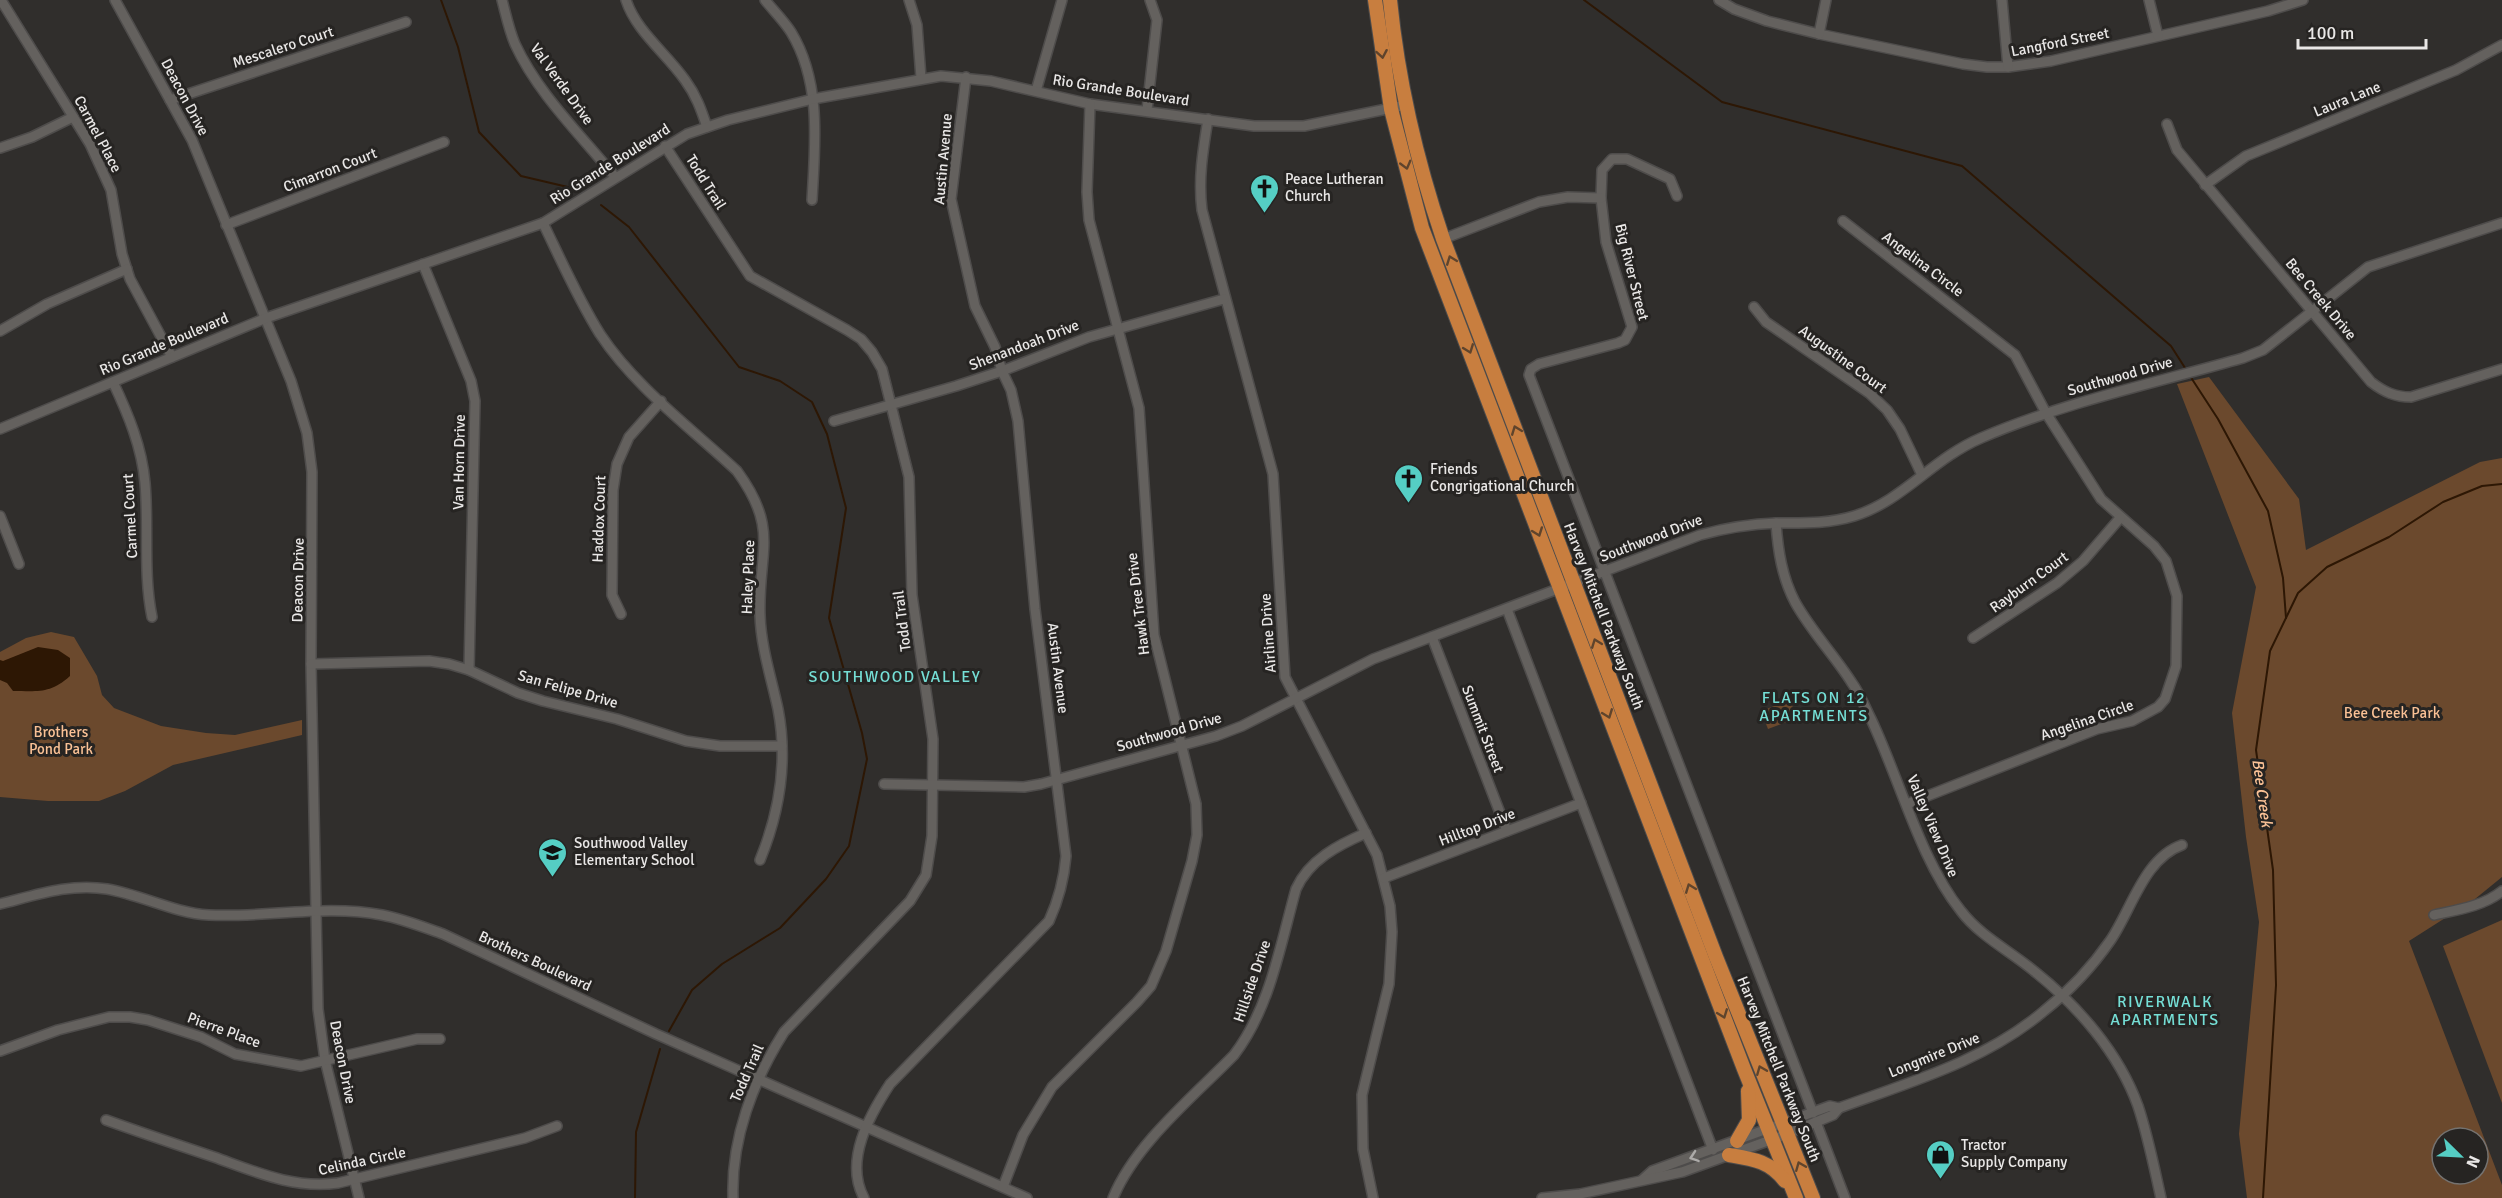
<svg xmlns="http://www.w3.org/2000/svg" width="2502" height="1198" font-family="Signika,sans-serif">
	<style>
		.green { fill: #6b492d; fill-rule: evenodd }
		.water { fill: #2d1704 }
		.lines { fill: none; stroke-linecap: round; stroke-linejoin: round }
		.stream { stroke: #2d1704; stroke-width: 2 }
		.minor-casing { stroke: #4e4c4b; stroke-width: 12 }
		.highway-casing { stroke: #4e4c4b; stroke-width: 16 }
		.minor { stroke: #64615e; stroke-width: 9 }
		.highway { stroke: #c87e3f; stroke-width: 14 }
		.oneway { stroke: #5f442c }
		.oneway2 { stroke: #adaba9 }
		.labels { text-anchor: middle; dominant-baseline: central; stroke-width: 6; stroke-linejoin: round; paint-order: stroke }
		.street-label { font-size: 15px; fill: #e9e7e6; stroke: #262422 }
		.poi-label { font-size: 15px; fill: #e9e7e6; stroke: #262422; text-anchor: start }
		.park-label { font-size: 15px; fill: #fac195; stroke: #262422 }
		.neighbourhood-label { font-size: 16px; letter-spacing: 1.5px; fill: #75dfd6; stroke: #262422 }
		.water-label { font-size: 16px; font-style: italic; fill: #fbc296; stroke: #262422 }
	</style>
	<rect width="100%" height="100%" fill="#302e2c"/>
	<g class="green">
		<path d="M2209 377 2299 499 2306 550 2480 462 2502 458V877L2475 899 2409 941 2502 1185V1198H2247L2239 1134 2259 922 2246 837 2232 713 2256 587 2177 384ZM2442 1138H2478V1174H2442Z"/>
		<path d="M51 632 74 637 97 676 102 695 114 708 161 726 206 733 235 735 302 720V735L173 765 125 791 99 801H48L0 797V652L26 638Z"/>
		<path d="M1790 700 1797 718 1768 729 1761 711Z"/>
		<path d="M2502 920V1103L2443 946Z"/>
	</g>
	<path class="water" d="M38 647 58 650 70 658V676C50 694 38 691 13 691L7 683 0 680V660L3 661Z"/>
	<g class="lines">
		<g class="stream">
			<path d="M441 0 458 47 479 132 521 176 572 188"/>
			<path d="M1584 0 1722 102 1962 166 2171 346 2187 371"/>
			<path d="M601 205 629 227 739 367 780 381 812 402 827 434 846 508 829 618 862 733 867 759 849 846 826 879 780 928 722 964 692 990 669 1031"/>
			<path d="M2190 376 2218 419 2268 511 2283 578 2286 618"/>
			<path d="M635 1198 636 1132 660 1049"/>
			<path d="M2263 1198 2276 985 2273 870 2256 750 2270 651 2298 593 2327 567 2389 537 2443 502 2482 486 2502 484"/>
		</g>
		<defs>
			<g id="minor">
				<path d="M1 0 90 144 111 190 122 254 130 279 172 357"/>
				<path d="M115 0 192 140 291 381 307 433 312 472 311 664 318 1009 325 1060 359 1198"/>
				<path d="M502 0C506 15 509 30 515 44 538 94 581 135 615 177"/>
				<path d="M626 0C636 31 666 53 685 80 696 95 701 109 707 127"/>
				<path d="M765 0C773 10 784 21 791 32 822 83 815 145 812 200"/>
				<path d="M909 0 917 25 921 78"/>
				<path d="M1719 0 1734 9 1767 21 1819 34 1963 64 1987 67H2008L2051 61 2268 11 2303 0"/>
				<path d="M2002 0 2008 67"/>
				<path d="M2149 0 2158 36"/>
				<path d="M1819 34 1826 0"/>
				<path d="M1036 91 1062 0"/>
				<path d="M170 100 406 22"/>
				<path d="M1147 110 1157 20 1150 0"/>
				<path d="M1208 119C1203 150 1198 179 1202 210L1273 474 1285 677 1377 855 1390 906 1392 932 1389 984 1362 1095 1363 1149 1373 1198"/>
				<path d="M2167 124 2177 150 2371 382C2384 392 2395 397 2411 397L2502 369"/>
				<path d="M665 146 750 276 847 330 861 339 872 352 882 369 909 477 912 595 933 739 932 836 926 875 910 901 784 1032C753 1081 731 1139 733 1198"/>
				<path d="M0 148 32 137 73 117"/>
				<path d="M2205 185 2246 156 2456 70 2502 45"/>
				<path d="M1677 196 1670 179 1627 159H1612L1602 170 1601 198 1606 242 1632 327 1625 340 1618 343 1539 364 1531 369 1529 375 1813 1113"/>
				<path d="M1843 221 2015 355 2046 413 2101 499 2154 546 2166 561 2177 596 2176 666 2165 699 2158 707 2132 721 2097 729 1907 804"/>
				<path d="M543 223C561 260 578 299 600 334 635 387 691 428 737 471 780 530 758 551 760 615 761 647 771 677 778 709 788 761 780 811 760 860"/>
				<path d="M226 225 444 142"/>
				<path d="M1443 239 1539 202 1568 197 1601 198"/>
				<path d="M423 264 471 381 475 401 469 670"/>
				<path d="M1754 307 1766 322 1869 393 1887 410 1900 429 1922 475"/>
				<path d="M0 331 47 304 127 269"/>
				<path d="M113 382C128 414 142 447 145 483 149 528 143 573 152 617"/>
				<path d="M834 421 956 386 1002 371 1089 337 1224 299"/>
				<path d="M0 429 266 318 543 223 687 134 728 120 813 99 941 76 991 81 1090 104 1254 126H1304L1406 105"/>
				<path d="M0 516 19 564"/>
				<path d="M1776 523C1778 551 1782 577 1795 602 1811 631 1835 656 1852 683 1860 694 1865 707 1871 719 1900 780 1920 860 1961 911 1980 936 2010 951 2034 971 2078 1006 2119 1053 2138 1106 2148 1136 2154 1167 2161 1198"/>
				<path d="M1507 609 1713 1150"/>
				<path d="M621 614 612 595 613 490 617 464 629 437 661 401"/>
				<path d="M1432 637 1507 831"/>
				<path d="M1973 638 2057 583 2083 561 2120 518"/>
				<path d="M311 664 429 661 449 664 469 670 518 693 543 701 617 719 686 741 720 746H782"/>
				<path d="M884 784 1024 787 1041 784 1216 736 1242 726 1373 659 1700 535C1725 528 1750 524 1777 523 1803 523 1828 524 1854 516 1903 501 1932 459 1981 438 2065 402 2155 383 2243 358L2263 350 2368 267 2502 223"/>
				<path d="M1384 878 1581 803"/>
				<path d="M0 904C36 895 70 883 107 889 142 895 174 913 209 915 266 918 325 904 382 915 403 919 423 927 443 934L656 1034 1027 1198"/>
				<path d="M2434 915C2457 910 2484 906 2502 891"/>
				<path d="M0 1051 58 1030 109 1017H130L148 1020 201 1037 235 1054 301 1066 417 1039H440"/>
				<path d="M106 1120C142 1133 178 1145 214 1157 256 1172 293 1189 338 1183L525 1138 557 1126"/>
				<path d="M1816 1122 1845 1198"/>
				<path d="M1642 1180 1652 1171 1830 1106 1839 1108C1910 1082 1985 1061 2044 1011 2068 992 2092 967 2110 941 2131 911 2144 858 2182 845"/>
				<path d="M1003 1187 1023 1135 1052 1087 1137 1002 1151 986 1166 951 1192 861 1197 835 1196 804 1154 635 1139 408 1089 220 1087 192 1090 104"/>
				<path d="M864 1198C844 1161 869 1116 890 1084L1049 921C1059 899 1064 880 1066 856L1035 609 1018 421 1011 390 1002 371 995 347 975 306 951 199 966 77"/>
				<path d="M1113 1198C1135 1144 1193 1097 1234 1055 1270 1008 1280 946 1296 889 1309 860 1338 845 1366 833"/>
				<path d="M1542 1198 1580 1194 1682 1172 1787 1134 1833 1115 1839 1108"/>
			</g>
			<g id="highway">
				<path d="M1375 0 1391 109 1422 228 1744 1069 1796 1198"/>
				<path d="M1390 0C1398 81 1417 162 1443 239L1716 957 1813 1198"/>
				<path d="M1737 1141 1749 1120 1748 1091"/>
				<path d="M1729 1155C1753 1159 1770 1161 1785 1181"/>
			</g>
		</defs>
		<use href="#minor" class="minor-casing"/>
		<use href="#highway" class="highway-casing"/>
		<use href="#minor" class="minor"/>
		<use href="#highway" class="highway"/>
	</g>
	<defs><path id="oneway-chevron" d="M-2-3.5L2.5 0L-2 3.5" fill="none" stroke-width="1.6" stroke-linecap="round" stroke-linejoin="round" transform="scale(1.5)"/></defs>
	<g class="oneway">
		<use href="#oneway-chevron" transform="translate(1382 54) rotate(80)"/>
		<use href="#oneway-chevron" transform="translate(1406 165) rotate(75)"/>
		<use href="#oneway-chevron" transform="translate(1451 260) rotate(-111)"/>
		<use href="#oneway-chevron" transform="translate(1469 349) rotate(69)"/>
		<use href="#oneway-chevron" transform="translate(1516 430) rotate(-111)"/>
		<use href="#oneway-chevron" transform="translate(1538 532) rotate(70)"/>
		<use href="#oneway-chevron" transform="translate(1596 643) rotate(-111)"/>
		<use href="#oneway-chevron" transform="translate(1608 714) rotate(69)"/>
		<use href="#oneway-chevron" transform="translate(1690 888) rotate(-111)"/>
		<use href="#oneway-chevron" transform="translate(1723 1014) rotate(69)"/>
		<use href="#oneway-chevron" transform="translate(1761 1070) rotate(-112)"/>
		<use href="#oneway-chevron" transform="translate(1800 1166) rotate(-112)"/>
	</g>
	<use class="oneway2" href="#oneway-chevron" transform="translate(1694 1157) rotate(161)"/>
	<defs>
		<symbol id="church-pin" viewBox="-11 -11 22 30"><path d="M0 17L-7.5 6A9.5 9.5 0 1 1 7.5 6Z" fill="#55cec4" stroke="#262422"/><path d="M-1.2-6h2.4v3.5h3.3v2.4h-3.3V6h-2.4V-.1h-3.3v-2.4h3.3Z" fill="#111"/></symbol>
		<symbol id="school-pin" viewBox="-11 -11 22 30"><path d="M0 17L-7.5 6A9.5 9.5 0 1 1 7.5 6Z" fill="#55cec4" stroke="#262422"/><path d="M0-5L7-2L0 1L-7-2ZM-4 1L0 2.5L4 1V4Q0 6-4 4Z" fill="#111"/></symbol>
		<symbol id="shop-pin" viewBox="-11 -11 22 30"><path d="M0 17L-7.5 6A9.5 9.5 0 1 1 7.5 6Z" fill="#55cec4" stroke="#262422"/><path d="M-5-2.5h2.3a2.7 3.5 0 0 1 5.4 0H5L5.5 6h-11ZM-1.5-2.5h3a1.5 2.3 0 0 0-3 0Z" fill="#111"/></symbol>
	</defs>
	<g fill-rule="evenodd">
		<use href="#church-pin" x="1248" y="172" width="33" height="45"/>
		<use href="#church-pin" x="1392" y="462" width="33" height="45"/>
		<use href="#school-pin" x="536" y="836" width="33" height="45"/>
		<use href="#shop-pin" x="1924" y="1138" width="33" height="45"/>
	</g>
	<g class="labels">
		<g class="street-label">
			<text transform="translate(2060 42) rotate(-11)">Langford Street</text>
			<text transform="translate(283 47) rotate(-18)">Mescalero Court</text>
			<text transform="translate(562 84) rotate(54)">Val Verde Drive</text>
			<text transform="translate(1121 90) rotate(9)">Rio Grande Boulevard</text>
			<text transform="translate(185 97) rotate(62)">Deacon Drive</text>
			<text transform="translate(2347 99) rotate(-22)">Laura Lane</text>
			<text transform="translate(98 134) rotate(62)">Carmel Place</text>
			<text transform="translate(943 159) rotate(-85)">Austin Avenue</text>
			<text transform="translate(610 164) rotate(-32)">Rio Grande Boulevard</text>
			<text transform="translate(330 170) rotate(-21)">Cimarron Court</text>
			<text transform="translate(706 182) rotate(58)">Todd Trail</text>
			<text transform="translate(1923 264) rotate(37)">Angelina Circle</text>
			<text transform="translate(1632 272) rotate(76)">Big River Street</text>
			<text transform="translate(2321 299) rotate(50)">Bee Creek Drive</text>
			<text transform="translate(164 344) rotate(-23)">Rio Grande Boulevard</text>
			<text transform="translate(1024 345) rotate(-21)">Shenandoah Drive</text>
			<text transform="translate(1843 359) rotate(36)">Augustine Court</text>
			<text transform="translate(2120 376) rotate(-16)">Southwood Drive</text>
			<text transform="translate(459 462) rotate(-89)">Van Horn Drive</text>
			<text transform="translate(130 516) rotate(-93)">Carmel Court</text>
			<text transform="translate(599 519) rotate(-88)">Haddox Court</text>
			<text transform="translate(1651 538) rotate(-21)">Southwood Drive</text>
			<text transform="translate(748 577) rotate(-88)">Haley Place</text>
			<text transform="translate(298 580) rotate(-89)">Deacon Drive</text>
			<text transform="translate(2029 582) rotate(-36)">Rayburn Court</text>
			<text transform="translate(1138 604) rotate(-97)">Hawk Tree Drive</text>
			<text transform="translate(1604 616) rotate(69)">Harvey Mitchell Parkway South</text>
			<text transform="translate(902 621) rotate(-97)">Todd Trail</text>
			<text transform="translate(1268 633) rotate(-94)">Airline Drive</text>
			<text transform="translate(1058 668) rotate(83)">Austin Avenue</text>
			<text transform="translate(568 689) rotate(16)">San Felipe Drive</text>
			<text transform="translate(2087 720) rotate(-19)">Angelina Circle</text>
			<text transform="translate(1483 729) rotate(69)">Summit Street</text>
			<text transform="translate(1169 732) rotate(-16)">Southwood Drive</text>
			<text transform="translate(1933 826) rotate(67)">Valley View Drive</text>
			<text transform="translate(1477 827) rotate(-21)">Hilltop Drive</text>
			<text transform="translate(535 961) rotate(25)">Brothers Boulevard</text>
			<text transform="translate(1252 981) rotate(-71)">Hillside Drive</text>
			<text transform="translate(224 1030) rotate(20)">Pierre Place</text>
			<text transform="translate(1934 1055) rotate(-22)">Longmire Drive</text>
			<text transform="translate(343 1062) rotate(79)">Deacon Drive</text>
			<text transform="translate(1779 1069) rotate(68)">Harvey Mitchell Parkway South</text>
			<text transform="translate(747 1073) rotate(-66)">Todd Trail</text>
			<text transform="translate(362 1161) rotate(-12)">Celinda Circle</text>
		</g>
		<g class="poi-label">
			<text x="1285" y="179">Peace Lutheran<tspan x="1285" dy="17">Church</tspan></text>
			<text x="1430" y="469">Friends<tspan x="1430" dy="17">Congrigational Church</tspan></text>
			<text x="574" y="843">Southwood Valley<tspan x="574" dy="17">Elementary School</tspan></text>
			<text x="1961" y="1145">Tractor<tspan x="1961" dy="17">Supply Company</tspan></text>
		</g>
		<g class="park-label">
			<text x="2392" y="713">Bee Creek Park</text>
			<text x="61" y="732">Brothers<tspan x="61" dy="17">Pond Park</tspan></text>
		</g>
		<g class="neighbourhood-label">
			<text x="895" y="677">SOUTHWOOD VALLEY</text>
			<text x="1814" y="698">FLATS ON 12<tspan x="1814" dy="18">APARTMENTS</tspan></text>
			<text x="2165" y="1002">RIVERWALK<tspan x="2165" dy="18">APARTMENTS</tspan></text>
		</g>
		<g class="water-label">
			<text transform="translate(2262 793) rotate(82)">Bee Creek</text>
		</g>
	</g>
	<g transform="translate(2460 1156) rotate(114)"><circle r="28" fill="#262422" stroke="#747270" stroke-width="1.5"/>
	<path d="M0-4.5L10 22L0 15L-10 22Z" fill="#55cec4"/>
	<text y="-9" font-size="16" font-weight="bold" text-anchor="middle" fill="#e9e7e6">N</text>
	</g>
	<path d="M2298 39v9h128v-9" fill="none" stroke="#e9e7e6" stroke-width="3"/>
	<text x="2307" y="39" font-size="18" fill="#e9e7e6" stroke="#262422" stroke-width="4.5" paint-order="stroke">100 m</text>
</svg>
